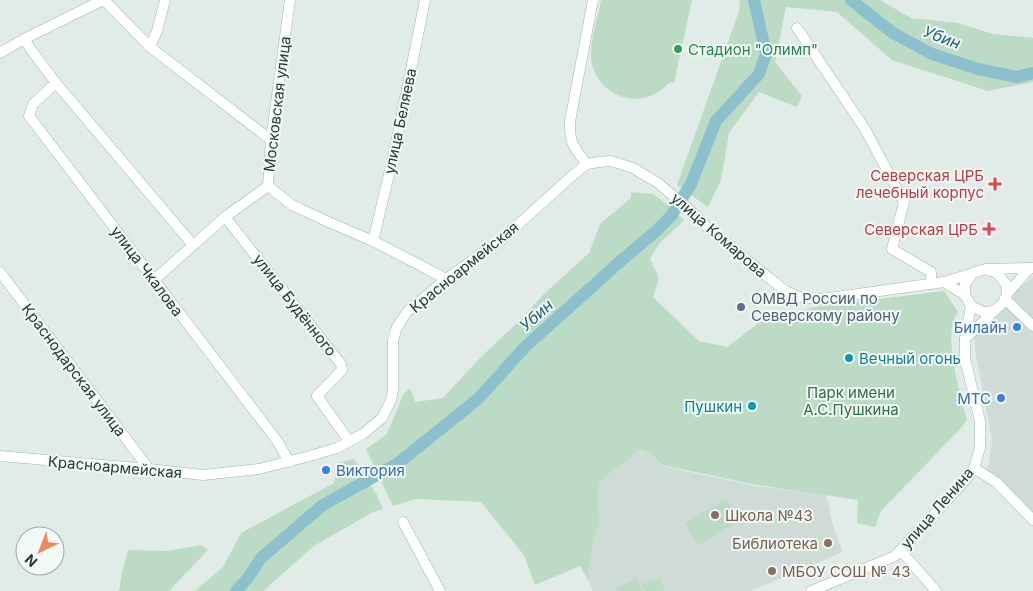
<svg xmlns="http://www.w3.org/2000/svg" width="1033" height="591" font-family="Inter,sans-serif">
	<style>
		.built { fill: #cfdbd6 }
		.green { fill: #bbdbc5 }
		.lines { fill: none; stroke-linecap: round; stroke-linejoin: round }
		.river { stroke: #8cc0cd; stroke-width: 12 }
		.minor-casing { stroke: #a4b2ae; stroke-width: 11 }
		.minor { stroke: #fff; stroke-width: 10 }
		.leisure-dot { fill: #2e9e5b; stroke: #f1f8f5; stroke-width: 2 }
		.health-dot { fill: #e0444e; stroke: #f1f8f5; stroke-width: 2 }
		.service-dot { fill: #5c6f8a; stroke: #f1f8f5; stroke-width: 2 }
		.shop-dot { fill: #3f7fe0; stroke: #f1f8f5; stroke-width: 2 }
		.culture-dot { fill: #0f9aa8; stroke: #f1f8f5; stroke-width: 2 }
		.education-dot { fill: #8d6e63; stroke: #f1f8f5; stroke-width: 2 }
		.labels { text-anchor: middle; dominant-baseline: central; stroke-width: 4; stroke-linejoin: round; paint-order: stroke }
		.leisure-label { font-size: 15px; fill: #27864d; stroke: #f1f8f5; text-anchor: start }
		.street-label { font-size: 15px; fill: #233a35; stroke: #f1f8f5 }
		.health-label { font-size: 15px; fill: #be3a42; stroke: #f1f8f5; text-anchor: end }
		.service-label { font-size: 15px; fill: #4e5e75; stroke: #f1f8f5; text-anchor: start }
		.shop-label { font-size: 15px; fill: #366cbe; stroke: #f1f8f5; text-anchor: end }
		.culture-label { font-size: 15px; fill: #0d838f; stroke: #f1f8f5; text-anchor: start }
		.park-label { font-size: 15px; fill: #2f6f4a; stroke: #f1f8f5 }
		.education-label { font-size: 15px; fill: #785e54; stroke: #f1f8f5; text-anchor: start }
		.water-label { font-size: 16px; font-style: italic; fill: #206273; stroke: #f1f8f5 }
	</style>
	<rect width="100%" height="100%" fill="#e1ebe7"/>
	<g class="built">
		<path d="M1033 277V520L983 474 989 464 992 440 975 350V337L1004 309 1016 291Z"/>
		<path d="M639 449 650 451 662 466 756 486 826 495 833 526 843 552 750 591H593L588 580 593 543 600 522 598 507 599 481 628 461Z"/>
	</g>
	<g class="green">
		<path d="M601 0H692L674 83 670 82C663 89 656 95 647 97 621 105 593 85 591 58 590 41 598 17 601 0Z"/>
		<path d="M740 0H880L911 18 958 23 993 34 1033 38V82L988 91 892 60 837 12 786 7 775 62 802 96 797 107 759 92 729 133 721 180 708 207 677 185 739 11Z"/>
		<path d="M631 192 653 194 668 205 684 220 658 245 650 259 659 278 653 297 699 341 727 347 772 313H794L815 307 944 291 958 312C941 332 961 396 967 420L960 429 881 511 875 527 857 523 858 500 757 485 662 465 651 453 639 449 628 461 599 481 598 507 600 522 593 543 588 580 580 566 535 585 524 555 481 502 416 499 393 506 366 449 387 434 403 395 410 388 415 402 443 398 481 357 517 323 545 293 589 253 600 224 631 198Z"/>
		<path d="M354 459 377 495 383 509 373 512 314 546 263 591H195L223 567 241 533 334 483 337 463Z"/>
		<path d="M726 499 739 522 698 545 685 523Z"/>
		<path d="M201 545 208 550 169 591H119L122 573 128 550 168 551Z"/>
		<path d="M637 578 642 591H617L616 588Z"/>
		<path d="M660 578 665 591H645L642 584Z"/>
	</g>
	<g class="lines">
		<g class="river">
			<path d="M851 0 893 33 932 54 978 69 1017 77 1033 73"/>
			<path d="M236 591 248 578 261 558 323 505 397 464 478 399 526 346 623 259 656 231 671 216 691 184 716 121 759 74 766 54 754 0"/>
		</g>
		<defs>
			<g id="minor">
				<path d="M104 0 150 47 271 140"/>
				<path d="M290 0 271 140 268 186 292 205 333 224 373 241 416 263 446 279"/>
				<path d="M797 28 865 129 904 202 892 249 931 272V284"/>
				<path d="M24 39 32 51 56 83 193 245"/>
				<path d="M150 47 157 31 165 0"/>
				<path d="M0 53 24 39 103 0"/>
				<path d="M56 83 33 104 29 116 278 442 289 462"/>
				<path d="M587 164C574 148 569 143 570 121L593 0"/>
				<path d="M225 217 341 364 342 370 317 396 349 441"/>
				<path d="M373 241 393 158 425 0"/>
				<path d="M986 269 997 273 1006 284 1007 294 1003 303 994 311 984 312 971 306 965 295V284L973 273 986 269 1033 268"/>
				<path d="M0 272 149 469"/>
				<path d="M154 280 225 217 268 186"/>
				<path d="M944 282 965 295"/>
				<path d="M1007 294 1030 268"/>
				<path d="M1005 299 1033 326"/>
				<path d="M965 339 994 311"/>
				<path d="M0 456 149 469 203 475 259 469 306 457 337 448 363 434 382 418 391 400 393 390V340L397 327 407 312 446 279 501 240 573 175 587 164 599 162 611 161 633 168 658 183 691 211 707 227 769 278 786 291 799 297 822 299 944 282 973 273"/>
				<path d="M974 468 996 482 1033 520"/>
				<path d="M403 522 440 591"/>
				<path d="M901 551 936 591"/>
				<path d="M811 591 895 556 951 496 967 478 974 468 980 448V421L965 359V339L971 306"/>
			</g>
		</defs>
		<use href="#minor" class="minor-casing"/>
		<use href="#minor" class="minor"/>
	</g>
	<circle class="leisure-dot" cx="678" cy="49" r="5"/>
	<g class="health-dot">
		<path d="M992.5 176.5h5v5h5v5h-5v5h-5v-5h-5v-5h5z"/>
		<path d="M986.5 221.5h5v5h5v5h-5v5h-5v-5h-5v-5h5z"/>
	</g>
	<circle class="service-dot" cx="741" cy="307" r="5"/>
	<g class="shop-dot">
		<circle cx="1017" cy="327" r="5"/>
		<circle cx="1001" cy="398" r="5"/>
		<circle cx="326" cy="470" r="5"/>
	</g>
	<g class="culture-dot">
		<circle cx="849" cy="358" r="5"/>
		<circle cx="752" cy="406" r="5"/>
	</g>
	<g class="education-dot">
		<circle cx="715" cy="515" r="5"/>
		<circle cx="828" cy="543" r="5"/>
		<circle cx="772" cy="571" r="5"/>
	</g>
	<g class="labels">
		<g class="leisure-label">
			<text x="688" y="49">Стадион "Олимп"</text>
		</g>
		<g class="street-label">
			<text transform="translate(277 104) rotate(-83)">Московская улица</text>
			<text transform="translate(400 121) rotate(-78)">улица Беляева</text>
			<text transform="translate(719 235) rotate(41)">улица Комарова</text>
			<text transform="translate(464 267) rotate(-39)">Красноармейская</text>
			<text transform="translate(147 271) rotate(53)">улица Чкалова</text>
			<text transform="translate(295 305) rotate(52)">улица Будённого</text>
			<text transform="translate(74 370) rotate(53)">Краснодарская улица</text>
			<text transform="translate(115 467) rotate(5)">Красноармейская</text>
			<text transform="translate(937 508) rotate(-49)">улица Ленина</text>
		</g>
		<g class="health-label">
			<text x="984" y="175">Северская ЦРБ<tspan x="984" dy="17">лечебный корпус</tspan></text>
			<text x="978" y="229">Северская ЦРБ</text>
		</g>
		<g class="service-label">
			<text x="751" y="298">ОМВД России по<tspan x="751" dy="17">Северскому району</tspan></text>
		</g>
		<g class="shop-label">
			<text x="1007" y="327">Билайн</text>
			<text x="991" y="398">МТС</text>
			<text x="336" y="470" text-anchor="start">Виктория</text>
		</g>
		<g class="culture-label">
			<text x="859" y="358">Вечный огонь</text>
			<text x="742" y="406" text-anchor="end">Пушкин</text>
		</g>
		<g class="park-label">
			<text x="851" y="392">Парк имени<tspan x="851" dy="17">А.С.Пушкина</tspan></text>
		</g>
		<g class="education-label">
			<text x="725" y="515">Школа №43</text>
			<text x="818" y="543" text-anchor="end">Библиотека</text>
			<text x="782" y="571">МБОУ СОШ № 43</text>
		</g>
		<g class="water-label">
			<text transform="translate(942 37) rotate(21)">Убин</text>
			<text transform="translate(536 315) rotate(-42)">Убин</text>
		</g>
	</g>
	<g transform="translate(40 551) rotate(223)"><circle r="24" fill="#f1f8f5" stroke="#9faca8"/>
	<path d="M0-4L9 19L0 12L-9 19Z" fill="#ea8860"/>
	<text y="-8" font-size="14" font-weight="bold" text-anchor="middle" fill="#233a35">N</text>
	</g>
</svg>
